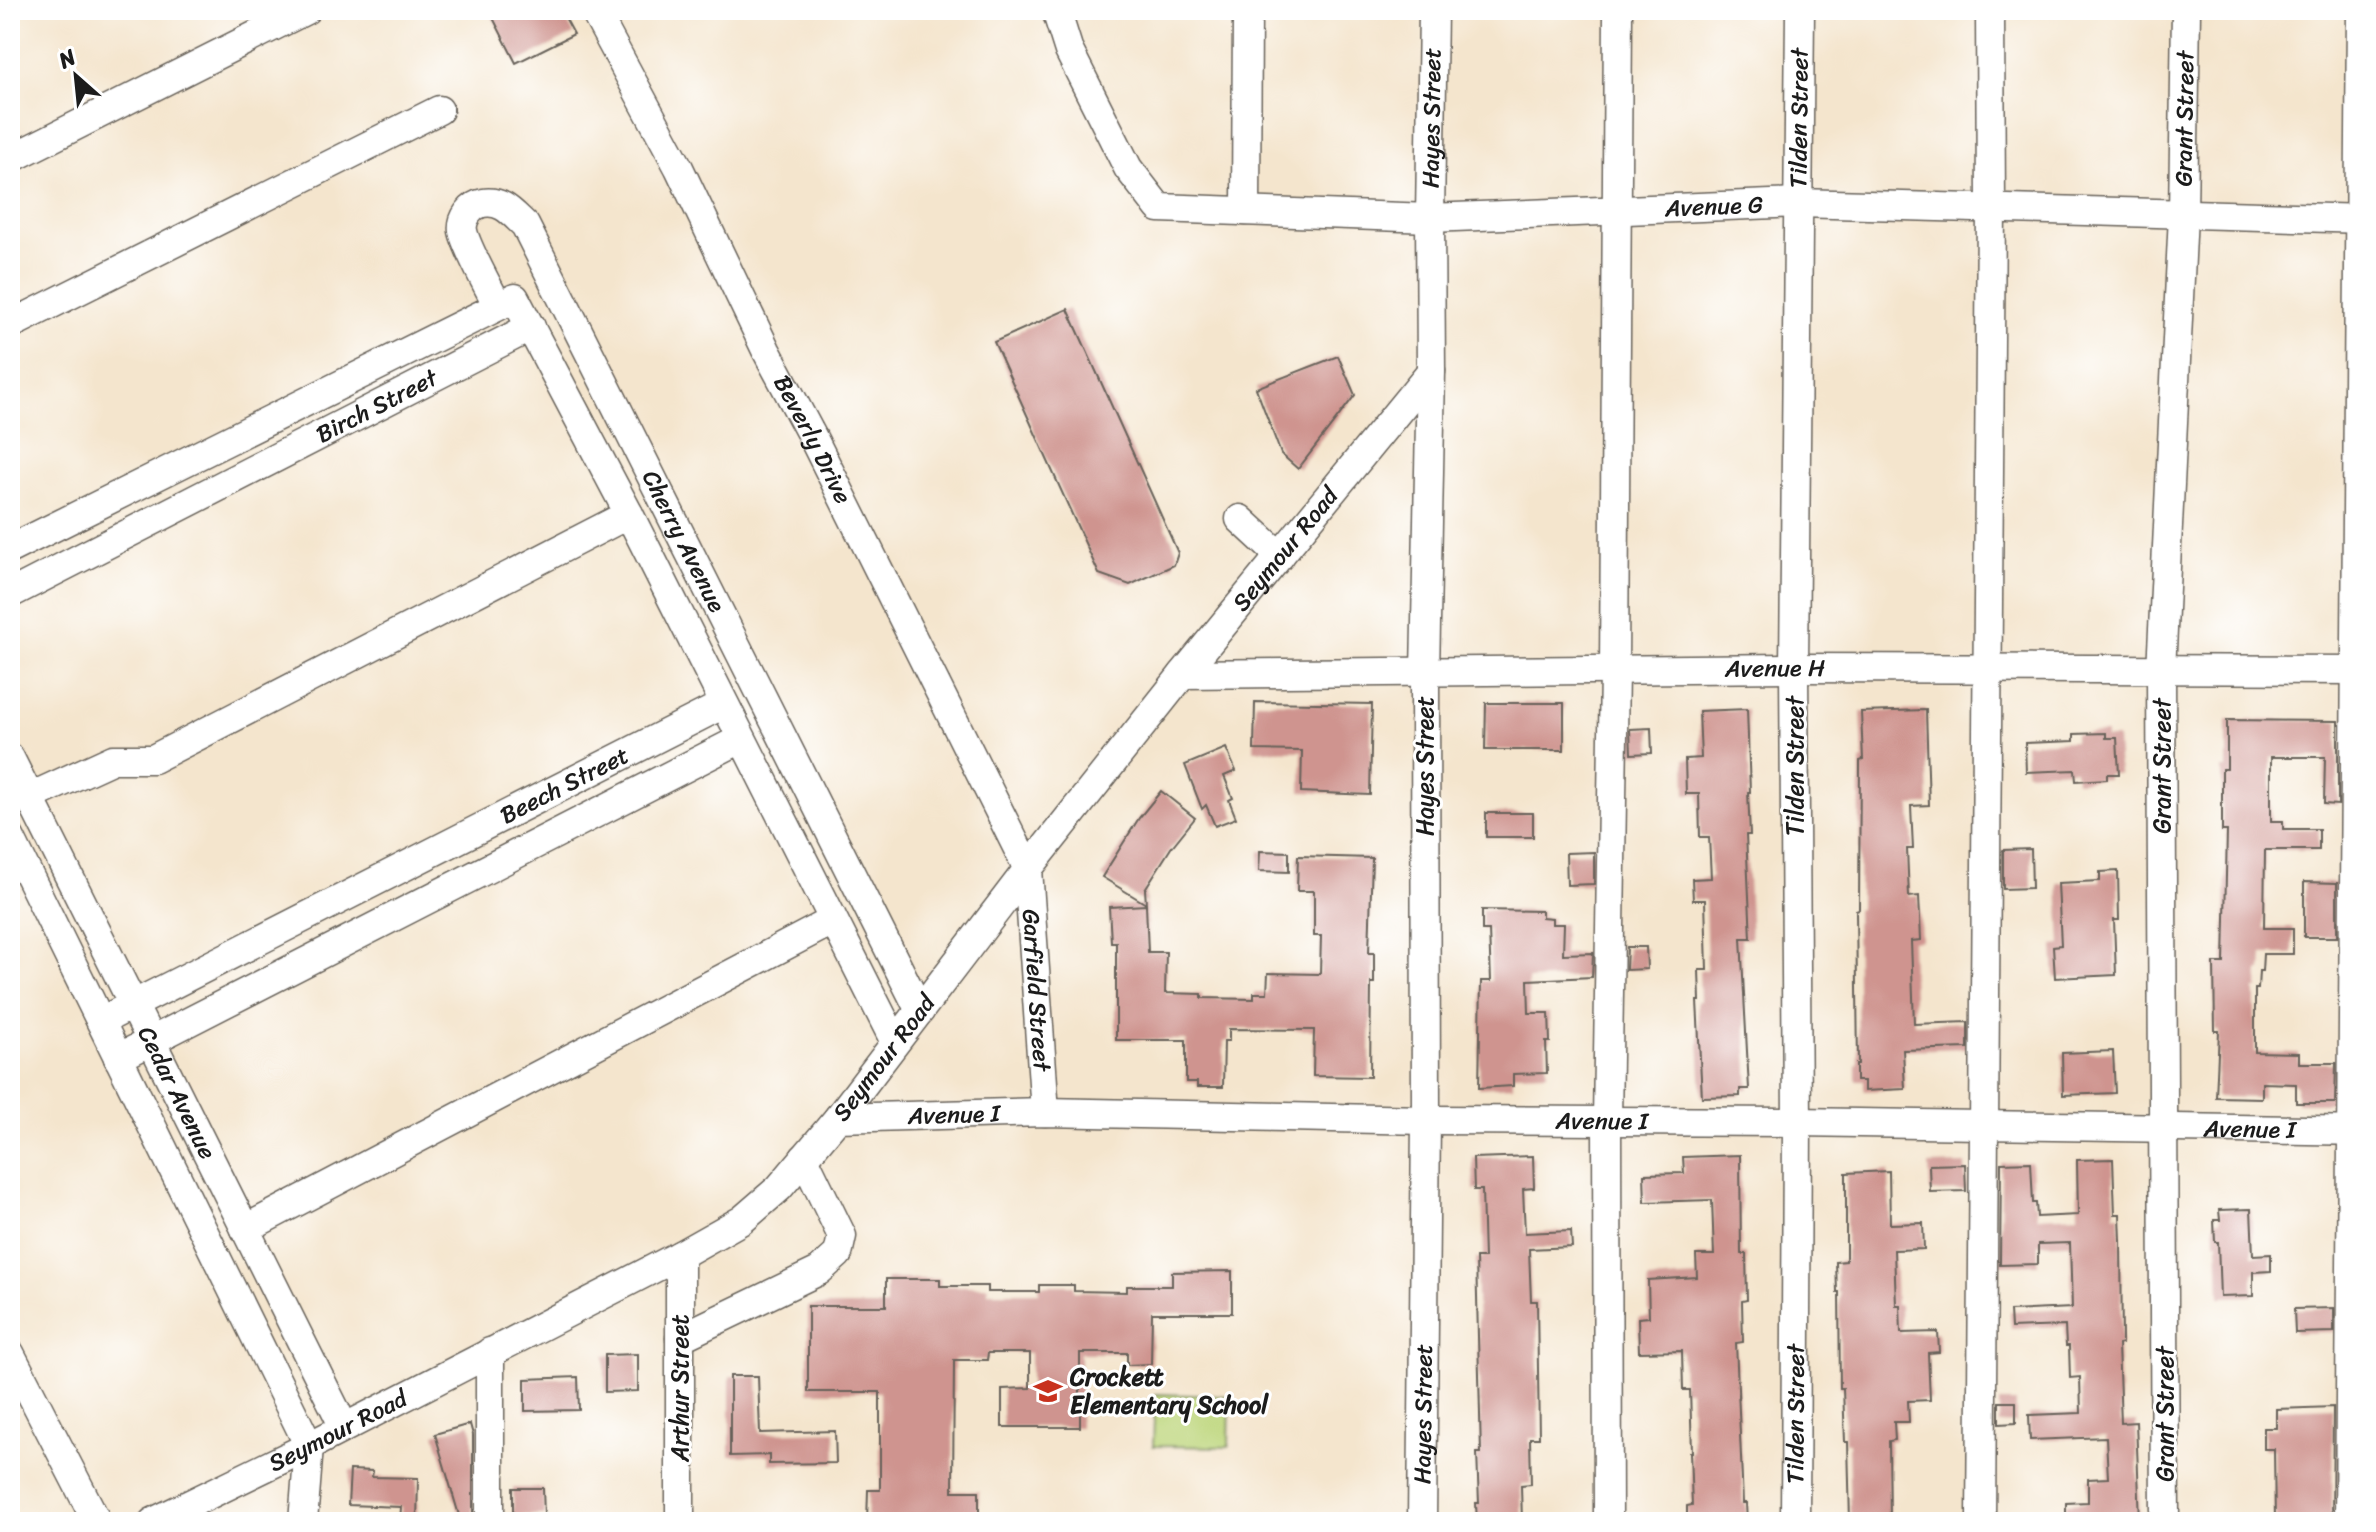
<svg xmlns="http://www.w3.org/2000/svg" width="2376" height="1532" font-family="Sriracha,sans-serif">
	<style>
		.green { fill: #bdd67c; stroke: #6c794c; stroke-width: 2 }
		.building { fill: #cf948f }
		.lines { fill: none; stroke-linecap: round; stroke-linejoin: round }
		.minor-casing { stroke: #68625a; stroke-width: 31 }
		.minor { stroke: #fff; stroke-width: 28 }
		.labels { text-anchor: middle; dominant-baseline: central; stroke-width: 6; stroke-linejoin: round; paint-order: stroke }
		.street-label { font-size: 24px; fill: #1c1c1c; stroke: #fff }
		.poi-label { font-size: 24px; font-weight: bold; fill: #1c1c1c; stroke: #fff; text-anchor: start }
	</style>
	<rect width="100%" height="100%" fill="#fff"/>
	<filter id="ink" filterUnits="userSpaceOnUse"><feTurbulence type="fractalNoise" baseFrequency=".0125" numOctaves="2"/><feDisplacementMap in="SourceGraphic" scale="16" xChannelSelector="R" yChannelSelector="G"/><feConvolveMatrix kernelMatrix="1 2 1 2 8 2 1 2 1" color-interpolation-filters="sRGB"/></filter>
	<filter id="wash" filterUnits="userSpaceOnUse"><feTurbulence type="fractalNoise" baseFrequency=".006" numOctaves="4" result="noise"/><feDisplacementMap in="SourceGraphic" scale="32" xChannelSelector="R" yChannelSelector="G"/><feGaussianBlur stdDeviation="1.8" result="paint"/><feColorMatrix in="noise" values="0 0 0 0 0 0 0 0 0 0 0 0 0 0 0 0 0 1.4 0 .05"/><feComposite in="paint" operator="in"/></filter>
	<g filter="url(#wash)">
		<rect width="100%" height="100%" fill="#f4e5cd"/>
		<path class="green" d="M1155 1394 1230 1396 1229 1447 1153 1446Z"/>
		<g id="blocks">
			<g class="building">
				<path d="M489 10H561L574 34 516 63Z"/>
				<path d="M1068 309 1178 553 1174 565 1130 585 1099 574 994 342Z"/>
				<path d="M1338 356 1355 395 1298 469 1281 454 1256 388Z"/>
				<path d="M1255 702 1372 704 1370 795 1301 792 1302 751 1254 750Z"/>
				<path d="M1486 703H1564V750H1485Z"/>
				<path d="M1747 709 1750 792H1748L1750 835H1746L1751 938H1741L1749 1089H1740V1096L1702 1097 1697 1001H1700L1699 970H1707L1705 900H1693L1692 879 1711 878 1709 837H1700L1699 794H1686L1685 759 1701 758 1699 711Z"/>
				<path d="M1926 710 1929 805 1911 806 1913 849H1907L1909 897 1919 896 1921 940 1911 941 1914 1024 1968 1022V1048L1903 1050 1905 1089 1864 1091V1081H1856V1064H1858L1856 910 1859 909 1860 761 1863 760 1861 712Z"/>
				<path d="M2227 720 2338 721V805L2324 804 2325 757H2271V821H2283V829H2319V850H2265L2264 928H2293V954H2263L2262 971H2259L2258 989H2255V1052L2299 1053V1063H2336L2335 1103H2296V1084L2262 1083V1098L2216 1097 2219 1031H2215L2214 963H2224L2227 831H2222V769H2227Z"/>
				<path d="M1651 728 1652 753 1631 754 1630 729Z"/>
				<path d="M2106 733V738H2117L2119 774H2107V779L2076 781 2075 770 2026 772 2025 743 2074 741V734Z"/>
				<path d="M1226 748 1236 771 1224 776 1233 798 1229 800 1236 818 1215 826 1206 805 1202 809 1185 765Z"/>
				<path d="M1161 791 1195 818 1171 848 1145 889 1146 904 1102 877 1139 818Z"/>
				<rect x="1486" y="813" width="47" height="24"/>
				<path d="M2031 849 2032 888 2003 889V850Z"/>
				<path d="M1260 851 1289 852V872L1259 871Z"/>
				<path d="M1594 852V884L1567 885 1566 853Z"/>
				<path d="M1298 856 1372 858 1369 953H1374V983H1371L1370 1077 1313 1076 1314 1030 1229 1029V1041H1224L1223 1087H1197V1082H1186V1040H1116V942H1111L1109 907 1146 905 1148 952H1166L1165 993 1202 994V998L1254 999V993H1267L1268 973 1320 974 1321 936H1314V891H1297Z"/>
				<path d="M2118 871 2119 920H2114L2116 975 2055 978 2053 946 2061 945 2058 883 2100 881V872Z"/>
				<path d="M2304 882 2337 883V937H2304Z"/>
				<path d="M1482 910 1542 911V917L1552 918V924H1564L1563 954 1593 953 1592 977 1528 980 1529 1013H1549L1550 1042H1546L1547 1073 1513 1074V1086L1479 1088 1481 981H1491L1489 930H1482Z"/>
				<path d="M1627 947H1646L1647 969 1626 970Z"/>
				<path d="M2113 1051 2115 1093 2063 1095 2062 1053Z"/>
				<path d="M1740 1155 1741 1254H1746L1747 1300 1742 1301 1743 1342 1736 1343 1743 1503H1746L1747 1522H1687V1506L1692 1505 1690 1452H1692L1690 1390H1683L1682 1351 1639 1352 1638 1318 1649 1317 1648 1280 1697 1277 1696 1255H1714L1712 1200 1645 1202 1644 1174 1684 1173 1683 1157Z"/>
				<path d="M1533 1156 1534 1188 1523 1189 1525 1233 1571 1231 1572 1247 1529 1249 1531 1301H1537L1539 1438H1530L1531 1484 1521 1485 1522 1522H1477L1476 1503H1479L1477 1453H1481L1476 1258H1484L1482 1190H1474L1473 1158Z"/>
				<path d="M2113 1159 2115 1214H2120L2121 1241 2122 1344 2118 1345 2121 1423 2136 1422 2140 1522H2066V1503L2088 1502V1479L2108 1478 2106 1437 2030 1440 2029 1415 2081 1413 2080 1377 2070 1378 2069 1346H2066L2065 1326 2011 1328 2010 1311 2072 1308 2070 1243 2038 1244V1264L2000 1265 2001 1163 2031 1162 2033 1203H2036L2037 1217 2078 1215 2077 1160Z"/>
				<path d="M1965 1164 1966 1191 1930 1192 1929 1165Z"/>
				<path d="M1889 1171 1890 1224 1923 1223 1924 1249 1894 1250 1896 1305H1900L1901 1333 1938 1332 1939 1352 1928 1353 1930 1400 1908 1401 1909 1422H1894L1895 1440 1889 1441 1890 1522H1850L1848 1442H1845L1843 1388H1840L1839 1292H1837L1836 1262 1846 1261V1173Z"/>
				<path d="M2251 1209 2253 1255 2271 1254V1271L2253 1272V1296L2220 1297 2218 1242H2215L2214 1220H2220L2219 1210Z"/>
				<path d="M1232 1271V1313H1152L1151 1364 1127 1365V1353H1080V1427H1002V1389L1030 1388V1353H988L987 1360H954L953 1491H979V1522H867L868 1490H880V1392H808V1306H886V1279H940V1286H988V1292H1039V1285H1074V1291L1127 1292V1286H1172V1272Z"/>
				<path d="M2334 1308V1332L2295 1333 2294 1309Z"/>
				<path d="M638 1354V1391L605 1392V1355Z"/>
				<path d="M730 1376H758L760 1433 835 1431 836 1463 769 1464V1455L730 1456Z"/>
				<path d="M578 1377 579 1410 525 1411V1379Z"/>
				<path d="M1999 1402H2016V1423L1999 1424Z"/>
				<path d="M2333 1407 2332 1522H2275L2274 1449H2264V1428H2276V1409Z"/>
				<path d="M470 1424 473 1435V1522H461L435 1434Z"/>
				<path d="M350 1470 373 1471 372 1477 418 1478 417 1522H400L401 1507 348 1505Z"/>
				<path d="M513 1488H543L544 1515 513 1516Z"/>
			</g>
		</g>
	</g>
	<g filter="url(#ink)">
		<use href="#blocks" fill-opacity="0" stroke="#68625a" stroke-width="2"/>
		<g class="lines">
			<defs>
				<g id="minor">
					<path id="s1" d="M594 10 679 168 766 350 812 436 1028 869 1045 1112"/>
					<path id="s2" d="M1056 10 1069 51 1128 168 1159 208 1430 218 1798 203 2366 219"/>
					<path d="M10 159 306 10"/>
					<path d="M1246 211 1247 10"/>
					<path id="s3" d="M498 306C490 290 466 247 463 231 461 219 471 205 483 203 502 200 511 212 525 225L920 1011"/>
					<path d="M10 325 439 110"/>
					<path d="M1240 519 1280 556"/>
					<path d="M10 549 515 298 629 514 895 1042"/>
					<path id="s4" d="M10 594 531 327"/>
					<path id="s5" d="M1183 674 1794 668 2366 670"/>
					<path id="s6" d="M10 758 344 1427"/>
					<path d="M30 797 113 759H153L629 514"/>
					<path d="M10 837 309 1446"/>
					<path id="s7" d="M101 1021 724 704"/>
					<path d="M118 1058 741 739"/>
					<path id="s8" d="M838 1118 1045 1112 1426 1120 1797 1122 2366 1131"/>
					<path d="M245 1229 832 921"/>
					<path d="M680 1255V1522"/>
					<path d="M680 1338 819 1271 838 1254 842 1236 804 1158"/>
					<path d="M10 1353 97 1522"/>
					<path id="s9" d="M153 1522 309 1446 680 1255 742 1220 779 1188 838 1118 1028 869 1183 674 1431 371"/>
					<path d="M303 1522 309 1446"/>
					<path d="M490 1522V1352"/>
					<path id="s10" d="M1422 1522 1426 1120 1425 673 1431 371 1430 218 1433 10"/>
					<path d="M1608 1522 1607 1121 1614 671 1618 10"/>
					<path id="s11" d="M1795 1522 1797 1122 1794 668 1800 10"/>
					<path d="M1981 1522 1991 209 1990 10"/>
					<path id="s12" d="M2165 1522 2161 671 2183 215 2186 10"/>
					<path d="M2349 1522 2361 10"/>
				</g>
			</defs>
			<use href="#minor" class="minor-casing"/>
			<use href="#minor" class="minor"/>
		</g>
	</g>
	<defs>
		<symbol id="school-bare" viewBox="-9 -9 18 18"><path d="M0-5L7-2L0 1L-7-2ZM-4 1L0 2.5L4 1V4Q0 6-4 4Z" fill="#c8321e" stroke="#fff" stroke-width="2.5" paint-order="stroke"/></symbol>
	</defs>
	<g fill-rule="evenodd">
		<use href="#school-bare" x="1028" y="1371" width="40" height="40"/>
	</g>
	<g class="labels">
		<g class="street-label">
			<text stroke="none"><textPath href="#s10" startOffset="1404">Hayes Street</textPath></text>
			<text stroke="none"><textPath href="#s11" startOffset="1404">Tilden Street</textPath></text>
			<text stroke="none"><textPath href="#s12" startOffset="1404">Grant Street</textPath></text>
			<text stroke="none"><textPath href="#s2" startOffset="780">Avenue G</textPath></text>
			<text stroke="none"><textPath href="#s4" startOffset="412">Birch Street</textPath></text>
			<text stroke="none"><textPath href="#s1" startOffset="482">Beverly Drive</textPath></text>
			<text stroke="none"><textPath href="#s3" startOffset="524">Cherry Avenue</textPath></text>
			<text stroke="none"><textPath href="#s9" startOffset="1526">Seymour Road</textPath></text>
			<text stroke="none"><textPath href="#s5" startOffset="592">Avenue H</textPath></text>
			<text transform="translate(1425 766) rotate(-90)">Hayes Street</text>
			<text transform="translate(1795 766) rotate(-90)">Tilden Street</text>
			<text transform="translate(2162 766) rotate(-90)">Grant Street</text>
			<text stroke="none"><textPath href="#s7" startOffset="520">Beech Street</textPath></text>
			<text stroke="none"><textPath href="#s1" startOffset="1084">Garfield Street</textPath></text>
			<text stroke="none"><textPath href="#s9" startOffset="878">Seymour Road</textPath></text>
			<text stroke="none"><textPath href="#s6" startOffset="374">Cedar Avenue</textPath></text>
			<text stroke="none"><textPath href="#s8" startOffset="116">Avenue I</textPath></text>
			<text stroke="none"><textPath href="#s8" startOffset="764">Avenue I</textPath></text>
			<text stroke="none"><textPath href="#s8" startOffset="1412">Avenue I</textPath></text>
			<text transform="translate(680 1388) rotate(-90)">Arthur Street</text>
			<text stroke="none"><textPath href="#s10" startOffset="108">Hayes Street</textPath></text>
			<text stroke="none"><textPath href="#s11" startOffset="108">Tilden Street</textPath></text>
			<text transform="translate(2165 1414) rotate(-90)">Grant Street</text>
			<text stroke="none"><textPath href="#s9" startOffset="206">Seymour Road</textPath></text>
		</g>
		<g class="poi-label">
			<text x="1070" y="1377">Crockett<tspan x="1070" dy="28">Elementary School</tspan></text>
		</g>
	</g>
	<rect width="2376" height="1532" fill="none" stroke="#fff" stroke-width="40"/>
	<g transform="translate(76 76) rotate(333)" stroke="#ffffff" stroke-width="6" paint-order="stroke">
	<path d="M0-6L14 30L0 20L-14 30Z" fill="#1c1c1c"/>
	<text y="-12" font-size="22" font-weight="bold" text-anchor="middle" fill="#1c1c1c">N</text>
	</g>
</svg>
